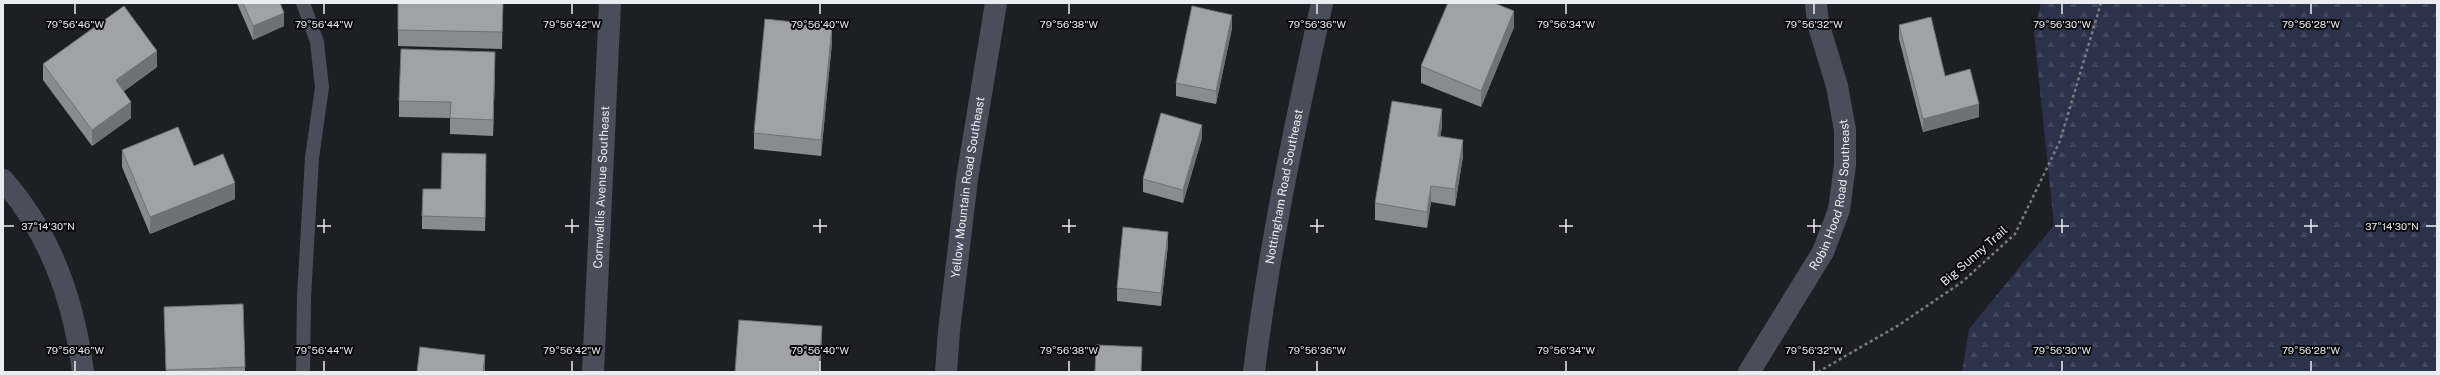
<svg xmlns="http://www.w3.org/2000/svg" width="2440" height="375" font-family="'Public Sans',sans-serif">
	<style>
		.forest { fill: url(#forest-firs) }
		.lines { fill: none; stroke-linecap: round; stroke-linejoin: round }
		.path { stroke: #7a7b7f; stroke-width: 2.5; stroke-dasharray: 3 3; stroke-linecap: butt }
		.service { stroke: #4a4d5a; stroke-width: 14 }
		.minor { stroke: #4a4d5a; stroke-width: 22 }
		.tertiary { stroke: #4a4d5a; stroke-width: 22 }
		.wall { fill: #8a8b90 }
		.shaded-wall { fill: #707176 }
		.building { fill: #a0a2a8; stroke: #707176 }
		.ticks { fill: none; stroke: #ebecef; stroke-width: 1.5 }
		.labels { text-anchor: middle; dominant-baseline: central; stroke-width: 4; stroke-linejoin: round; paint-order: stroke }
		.street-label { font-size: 12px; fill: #ebecef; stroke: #09090b }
		.ticks-label { font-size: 10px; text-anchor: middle; fill: #ebecef; stroke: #09090b; stroke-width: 4; stroke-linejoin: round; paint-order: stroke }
	</style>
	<defs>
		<pattern id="forest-firs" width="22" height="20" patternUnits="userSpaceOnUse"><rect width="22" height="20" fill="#2c324a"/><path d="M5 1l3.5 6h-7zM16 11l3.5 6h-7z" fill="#40465c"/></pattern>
	</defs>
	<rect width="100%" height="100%" fill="#1e1f24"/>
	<path class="forest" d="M2041 3H2437V372H1962L1969 329 2054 225 2034 32Z"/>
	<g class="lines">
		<path class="path" d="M1818 372 1899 325 1962 282 2015 234 2060 141 2101 3"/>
		<path class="service" d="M303 372 304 297 312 158 322 87 317 42 303 3"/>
		<g class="minor">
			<path d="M3 180C51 234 74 301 83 372"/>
			<path id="s1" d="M593 372 610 3"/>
			<path id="s2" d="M1254 372C1269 248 1295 125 1322 3"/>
			<path id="s3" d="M1749 372 1823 252 1839 210 1845 165V130L1837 86 1818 23 1816 3"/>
		</g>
		<path class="tertiary" id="s4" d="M946 372 949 331 967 179 996 3"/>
	</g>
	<g class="wall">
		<path d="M237 3H280L284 26 253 40Z"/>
		<path d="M503 3 502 49 398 46V30Z"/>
		<path d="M1899 25 1945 76 1979 117 1923 132 1899 39Z"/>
		<path d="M1514 27 1481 107 1421 83V66Z"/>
		<path d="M1232 28 1216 104 1176 96V83Z"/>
		<path d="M832 42 821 156 754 149V133Z"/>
		<path d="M43 64 157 67 124 91 131 118 92 146 43 80Z"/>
		<path d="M495 69 493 136 450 134V118L399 117V101Z"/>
		<path d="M1442 126 1440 137 1463 156 1455 206 1431 202 1427 228 1375 220V203Z"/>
		<path d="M1202 138 1183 203 1143 192V179Z"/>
		<path d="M122 150 235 199 150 234 122 167Z"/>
		<path d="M486 168 485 231 422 229V216L441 189Z"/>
		<path d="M1168 245 1161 306 1117 301V288Z"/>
		<path d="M243 304 245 372H166L164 307Z"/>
	</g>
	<g class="shaded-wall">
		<path d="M1514 11V27L1481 107V91Z"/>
		<path d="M284 13V26L253 40V26Z"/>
		<path d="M1232 15V28L1216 104V91Z"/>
		<path d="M832 26V42L821 156V140Z"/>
		<path d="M157 51V67L116 97V80Z"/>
		<path d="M495 52V69L493 136V120Z"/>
		<path d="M131 102V118L92 146V130Z"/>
		<path d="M1979 104V117L1923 132V119Z"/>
		<path d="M1442 109V126L1438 153V136Z"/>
		<path d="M1202 125V138L1183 203V190Z"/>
		<path d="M1463 140V156L1455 206V189Z"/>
		<path d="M486 154V168L485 231V218Z"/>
		<path d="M235 183V199L150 234V217Z"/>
		<path d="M1431 186V202L1427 228V212Z"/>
		<path d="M1168 232V245L1161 306V293Z"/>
		<path d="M822 326V342L820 372H819Z"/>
		<path d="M485 355V372H483Z"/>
	</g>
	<g class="building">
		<path d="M243 3H280L284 13 253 26Z"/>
		<path d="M398 3H503L502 32 398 30Z"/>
		<path d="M1448 3H1494L1514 11 1481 91 1421 66Z"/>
		<path d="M124 6 157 51 116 80 131 102 92 130 43 64Z"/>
		<path d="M1192 6 1232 15 1216 91 1176 83Z"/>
		<path d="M1931 17 1945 76 1970 69 1979 104 1923 119 1899 25Z"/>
		<path d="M765 19 832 26 821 140 754 133Z"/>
		<path d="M401 49 495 52 493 120 450 118 451 102 399 101Z"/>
		<path d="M1392 101 1442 109 1438 136 1463 140 1455 189 1431 186 1427 212 1375 203Z"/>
		<path d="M1161 113 1202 125 1183 190 1143 179Z"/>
		<path d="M178 127 194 166 223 154 235 183 150 217 122 150Z"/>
		<path d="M442 153 486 154 485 218 422 216 423 189H441Z"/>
		<path d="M1123 227 1168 232 1161 293 1117 288Z"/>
		<path d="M243 304 245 367 166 370 164 307Z"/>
		<path d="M739 320 822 326 819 372H735Z"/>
		<path d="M1096 345 1142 347 1141 372H1095Z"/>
		<path d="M420 347 485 355 483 372H417Z"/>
	</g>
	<path class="ticks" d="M75 4V14M324 4V14M572 4V14M820 4V14M1069 4V14M1317 4V14M1566 4V14M1814 4V14M2062 4V14M2311 4V14M324 219V233M572 219V233M820 219V233M1069 219V233M1317 219V233M1566 219V233M1814 219V233M2062 219V233M2311 219V233M4 226H14M317 226H331M565 226H579M813 226H827M1062 226H1076M1310 226H1324M1559 226H1573M1807 226H1821M2055 226H2069M2304 226H2318M2426 226H2436M75 361V371M324 361V371M572 361V371M820 361V371M1069 361V371M1317 361V371M1566 361V371M1814 361V371M2062 361V371M2311 361V371"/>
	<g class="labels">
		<g class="street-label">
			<text stroke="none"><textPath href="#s1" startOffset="185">Cornwallis Avenue Southeast</textPath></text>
			<text stroke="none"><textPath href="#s4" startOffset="186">Yellow Mountain Road Southeast</textPath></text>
			<text stroke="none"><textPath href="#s2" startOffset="188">Nottingham Road Southeast</textPath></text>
			<text stroke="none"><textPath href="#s3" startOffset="199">Robin Hood Road Southeast</textPath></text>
			<text transform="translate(1974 256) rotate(-41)">Big Sunny Trail</text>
		</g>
	</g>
	<g class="ticks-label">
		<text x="75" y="28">79°56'46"W</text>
		<text x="324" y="28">79°56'44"W</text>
		<text x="572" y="28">79°56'42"W</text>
		<text x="820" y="28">79°56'40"W</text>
		<text x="1069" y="28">79°56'38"W</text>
		<text x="1317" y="28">79°56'36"W</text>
		<text x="1566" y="28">79°56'34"W</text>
		<text x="1814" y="28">79°56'32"W</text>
		<text x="2062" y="28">79°56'30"W</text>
		<text x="2311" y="28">79°56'28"W</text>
		<text x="48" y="230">37°14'30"N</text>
		<text x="2392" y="230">37°14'30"N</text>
		<text x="75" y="354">79°56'46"W</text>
		<text x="324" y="354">79°56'44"W</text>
		<text x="572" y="354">79°56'42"W</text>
		<text x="820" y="354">79°56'40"W</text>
		<text x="1069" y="354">79°56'38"W</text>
		<text x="1317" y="354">79°56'36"W</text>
		<text x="1566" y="354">79°56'34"W</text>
		<text x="1814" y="354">79°56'32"W</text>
		<text x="2062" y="354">79°56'30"W</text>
		<text x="2311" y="354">79°56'28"W</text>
	</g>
	<rect width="2440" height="375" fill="none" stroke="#ebecef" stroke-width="8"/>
</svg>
